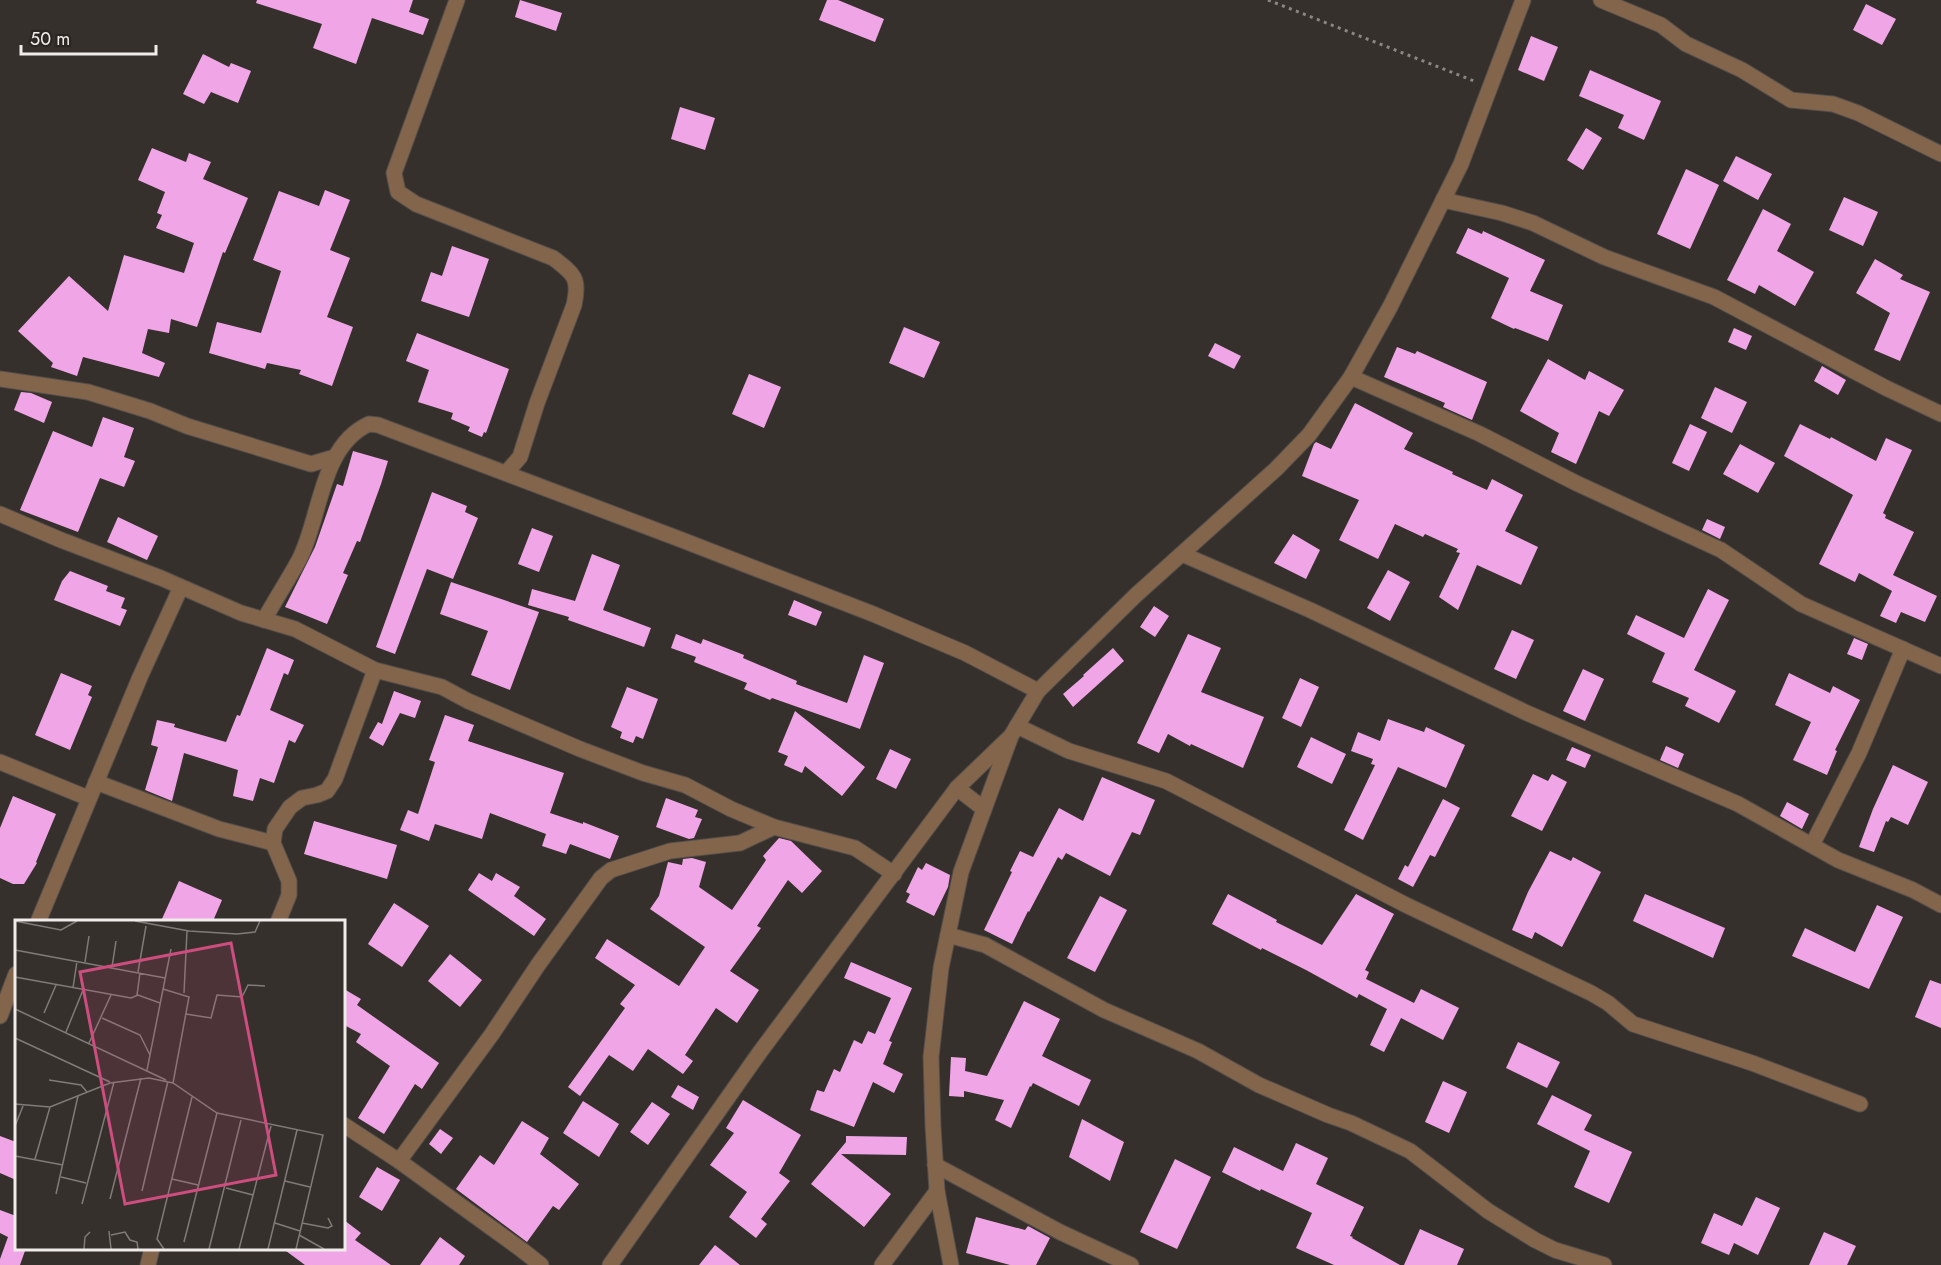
<svg xmlns="http://www.w3.org/2000/svg" width="1941" height="1265" font-family="Jost,sans-serif">
	<style>
		.building { fill: #f0a6e6 }
		.lines { fill: none; stroke-linecap: round; stroke-linejoin: round }
		.street-casing { stroke: #544e4a; stroke-width: 17 }
		.path { stroke: #8b8683; stroke-width: 3; stroke-dasharray: 3 4.5; stroke-linecap: butt }
		.street { stroke: #83654c; stroke-width: 15 }
		.inset-road { fill: none; stroke: #807b78; stroke-width: 1.5 }
		.view { fill: #ce4d7f; fill-opacity: 0.15; stroke: #ce4d7f; stroke-width: 3 }
		.inset-edge { fill: none; stroke: #f0ecea; stroke-width: 3 }
	</style>
	<rect width="100%" height="100%" fill="#36302c"/>
	<g class="building">
		<path d="M257 0H413L409 12 429 19 423 35 372 18 356 64 313 48 322 24 256 3Z"/>
		<path d="M520 0 562 13 556 31 515 17Z"/>
		<path d="M827 0H838L884 19 875 42 819 20Z"/>
		<path d="M1866 4 1896 19 1882 45 1853 30Z"/>
		<path d="M1531 36 1558 47 1544 81 1518 70Z"/>
		<path d="M203 54 229 67 231 63 251 71 238 103 211 92 204 104 183 94Z"/>
		<path d="M1590 70 1661 101 1644 140 1618 128 1624 115 1579 96Z"/>
		<path d="M680 107 715 118 705 150 671 139Z"/>
		<path d="M1586 128 1602 138 1583 170 1567 160Z"/>
		<path d="M152 148 186 162 189 153 211 162 203 179 248 198 225 253 223 252 197 327 171 319 169 333 148 329 142 353 165 363 159 377 83 357 77 376 51 367 53 363 18 331 69 276 108 311 124 255 184 273 194 243 156 228 162 215 157 213 165 192 138 180Z"/>
		<path d="M1736 156 1772 174 1758 200 1723 181Z"/>
		<path d="M1686 169 1719 185 1690 249 1657 234Z"/>
		<path d="M325 190 350 200 330 250 350 258 327 317 353 327 332 386 299 374 301 370 267 363 265 369 209 353 217 322 261 333 281 271 253 260 279 191 319 206Z"/>
		<path d="M1844 197 1878 212 1863 246 1829 230Z"/>
		<path d="M1763 209 1791 224 1777 251 1814 272 1795 306 1759 285 1755 294 1727 280Z"/>
		<path d="M1468 228 1482 234 1483 231 1545 260 1530 291 1563 305 1548 341 1515 328 1514 329 1491 318 1509 278 1456 253Z"/>
		<path d="M452 246 489 259 469 317 421 301 431 272 442 276Z"/>
		<path d="M1875 259 1903 275 1900 279 1930 292 1900 361 1874 350 1890 313 1856 293Z"/>
		<path d="M904 327 940 342 924 378 889 363Z"/>
		<path d="M1734 328 1752 336 1746 350 1728 342Z"/>
		<path d="M417 333 509 369 486 433 484 432 482 437 468 431 470 427 451 419 453 413 418 402 429 370 406 361Z"/>
		<path d="M1215 343 1241 356 1234 369 1208 356Z"/>
		<path d="M1397 347 1415 354 1417 351 1487 382 1472 420 1443 407 1445 403 1384 377Z"/>
		<path d="M1548 359 1585 380 1589 371 1624 390 1609 416 1599 411 1576 464 1551 452 1559 433 1520 411Z"/>
		<path d="M1822 366 1846 380 1838 395 1814 381Z"/>
		<path d="M749 374 781 387 764 428 732 414Z"/>
		<path d="M1715 387 1747 402 1732 433 1701 418Z"/>
		<path d="M21 392 31 393 52 402 44 423 14 410Z"/>
		<path d="M1355 403 1413 433 1404 449 1453 472 1452 474 1487 490 1492 479 1523 495 1505 531 1538 547 1521 585 1477 565 1458 610 1439 597 1460 553 1456 552 1458 549 1425 534 1423 537 1395 524 1378 559 1339 540 1359 500 1302 476 1314 444 1316 442 1331 449Z"/>
		<path d="M103 417 134 428 124 457 135 461 124 487 100 478 78 532 20 510 53 431 92 447Z"/>
		<path d="M1690 424 1707 432 1689 471 1672 463Z"/>
		<path d="M1800 424 1830 439 1831 437 1876 461 1886 438 1912 450 1883 513 1886 515 1885 518 1914 532 1893 575 1937 596 1925 622 1901 612 1896 623 1880 616 1892 591 1859 573 1855 582 1819 564 1853 495 1784 456Z"/>
		<path d="M1740 444 1775 463 1758 493 1723 474Z"/>
		<path d="M353 451 388 461 381 484 360 542 357 541 343 573 348 575 327 624 285 607 315 547 337 484 343 486Z"/>
		<path d="M432 492 467 506 465 512 478 518 453 579 427 569 395 654 376 647Z"/>
		<path d="M118 517 158 536 147 560 107 542Z"/>
		<path d="M1707 519 1725 527 1720 539 1702 530Z"/>
		<path d="M532 528 553 536 539 572 518 564Z"/>
		<path d="M1293 534 1320 550 1306 579 1274 563Z"/>
		<path d="M592 554 620 565 603 610 651 628 644 647 568 620 569 617 528 605 532 589 575 601Z"/>
		<path d="M1388 570 1410 582 1390 621 1367 608Z"/>
		<path d="M70 571 108 586 106 591 125 598 121 608 127 610 120 626 54 600 62 581Z"/>
		<path d="M451 582 539 612 510 690 471 675 488 631 440 614Z"/>
		<path d="M1708 589 1729 600 1694 670 1736 691 1719 723 1685 706 1689 698 1652 682 1665 653 1627 634 1636 615 1684 638Z"/>
		<path d="M794 600 822 612 816 626 788 615Z"/>
		<path d="M1154 606 1169 616 1155 637 1140 627Z"/>
		<path d="M1512 630 1534 640 1516 679 1494 669Z"/>
		<path d="M676 634 701 644 703 639 744 655 743 658 797 681 796 684 847 703 864 655 884 663 860 729 772 698 770 700 744 689 747 683 694 662 696 657 671 648Z"/>
		<path d="M1188 634 1221 648 1201 692 1264 717 1243 768 1191 744 1190 746 1168 734 1159 753 1137 743Z"/>
		<path d="M1854 638 1868 644 1862 660 1847 654Z"/>
		<path d="M267 648 294 660 288 675 284 673 270 710 304 725 295 743 289 740 274 783 260 778 253 801 233 796 238 770 184 753 172 801 145 790 158 747 151 745 157 720 175 724 174 727 226 742 237 715 240 716Z"/>
		<path d="M1113 648 1124 661 1073 707 1063 694 1084 676 1083 675Z"/>
		<path d="M1583 669 1604 679 1585 721 1563 711Z"/>
		<path d="M61 673 92 686 88 695 92 697 70 750 35 735Z"/>
		<path d="M1789 673 1830 693 1833 686 1860 700 1835 750 1837 751 1827 775 1793 760 1811 722 1775 705Z"/>
		<path d="M1300 678 1319 687 1301 727 1282 718Z"/>
		<path d="M627 687 658 699 643 739 636 736 633 743 620 738 622 732 611 727Z"/>
		<path d="M394 691 421 701 415 718 400 713 383 746 369 738 378 722 382 724Z"/>
		<path d="M795 711 865 767 842 796 805 766 802 773 784 765 788 756 778 752Z"/>
		<path d="M445 715 474 725 468 741 564 773 550 813 583 824V822L619 836 610 859 570 844 566 854 542 846 546 834 490 813 482 839 435 824 429 841 400 830 408 810 418 814 435 762 429 760Z"/>
		<path d="M1388 719 1424 732 1426 727 1465 745 1446 788 1398 767 1363 840 1344 830 1375 765 1371 764 1373 759 1351 751 1358 732 1380 741Z"/>
		<path d="M1311 737 1346 754 1332 784 1297 767Z"/>
		<path d="M1666 746 1684 754 1678 768 1660 760Z"/>
		<path d="M1572 747 1591 755 1585 768 1566 760Z"/>
		<path d="M890 749 911 759 896 789 876 779Z"/>
		<path d="M1893 765 1928 782 1908 825 1891 817 1888 822 1886 821 1874 852 1859 847 1873 809Z"/>
		<path d="M1533 774 1548 781 1552 774 1567 782 1542 831 1511 816Z"/>
		<path d="M1102 777 1155 800 1140 835 1132 832 1110 876 1066 853 1062 860 1058 857 1029 912 1028 911 1012 944 984 930 1012 872 1010 871 1020 851 1033 857 1059 808 1083 821Z"/>
		<path d="M13 796 56 814 36 862 37 863 24 884H13L0 878V828Z"/>
		<path d="M666 798 698 810 695 817 702 819 694 838 689 839 656 827Z"/>
		<path d="M1443 799 1460 808 1435 857 1430 855 1413 887 1398 879 1405 865 1408 867Z"/>
		<path d="M1787 802 1809 814 1802 829 1780 816Z"/>
		<path d="M314 821 397 845 387 879 304 854Z"/>
		<path d="M779 838 791 841 822 871 802 893 788 880 757 926 761 928 730 971 759 990 737 1023 716 1008 685 1055 693 1061 683 1074 648 1049 633 1071 609 1055 580 1096 568 1087 625 1008 620 1004 635 985 595 958 607 939 679 986 705 947 650 909 659 896 668 862 682 865 683 859 692 858 706 862 699 887 732 910 766 860 763 856Z"/>
		<path d="M1550 851 1571 861 1573 857 1601 872 1562 947 1535 932 1532 939 1512 930 1528 892Z"/>
		<path d="M926 863 950 875 948 887 934 916 906 902 910 894 906 892 918 867 922 870Z"/>
		<path d="M479 873 492 881 496 873 520 887 514 896 546 919 534 936 468 890Z"/>
		<path d="M179 881 222 900 213 921H161Z"/>
		<path d="M1228 894 1277 920 1276 922 1322 945 1356 894 1394 914 1365 970 1369 972 1366 979 1414 1003 1421 989 1459 1008 1443 1040 1401 1018 1384 1052 1370 1045 1387 1009 1359 994 1357 998 1306 970 1262 948 1261 950 1212 924Z"/>
		<path d="M1645 894 1725 928 1713 958 1633 921Z"/>
		<path d="M1100 896 1127 910 1095 972 1067 958Z"/>
		<path d="M394 903 429 926 402 967 368 944Z"/>
		<path d="M1877 905 1903 917 1869 989 1792 956 1805 928 1855 952Z"/>
		<path d="M450 954 482 980 460 1007 428 981Z"/>
		<path d="M851 962 912 988 889 1041 892 1042 883 1064 903 1074 894 1093 873 1082 854 1127 810 1110 817 1090 824 1092 834 1069 840 1072 854 1040 862 1044 868 1031 875 1034 891 998 844 978Z"/>
		<path d="M1930 980 1941 984V1028L1915 1017Z"/>
		<path d="M344 989 361 999 357 1005 439 1063 422 1089 415 1084 384 1134 358 1118 390 1066 356 1042 361 1034 346 1026 344 1031Z"/>
		<path d="M1024 1001 1060 1019 1042 1056 1091 1080 1079 1106 1033 1083 1031 1087 1030 1086 1011 1128 995 1120 1004 1100 964 1091V1097L949 1096 951 1057 966 1058 965 1071 987 1076Z"/>
		<path d="M1518 1042 1560 1062 1547 1088 1506 1068Z"/>
		<path d="M1443 1081 1467 1092 1449 1133 1425 1122Z"/>
		<path d="M678 1085 699 1097 693 1110 671 1097Z"/>
		<path d="M1552 1095 1592 1115 1584 1130 1632 1152 1609 1203 1574 1187 1590 1151 1537 1124Z"/>
		<path d="M743 1100 801 1135 779 1173 790 1181 761 1219 767 1224 756 1238 729 1217 747 1192 710 1165 734 1133 726 1128Z"/>
		<path d="M583 1101 619 1124 599 1157 563 1133Z"/>
		<path d="M652 1102 670 1114 648 1145 630 1132Z"/>
		<path d="M1082 1119 1124 1142 1110 1181 1069 1157Z"/>
		<path d="M522 1121 549 1138 540 1154 579 1184 559 1210 553 1206 527 1242 456 1189 480 1155 494 1165Z"/>
		<path d="M440 1129 453 1138 441 1154 429 1144Z"/>
		<path d="M0 1136 16 1142V1180L0 1173Z"/>
		<path d="M846 1136 907 1137 906 1155 841 1154 891 1194 864 1227 811 1184 846 1142Z"/>
		<path d="M1296 1143 1328 1158 1316 1184 1364 1207 1350 1236 1353 1237 1352 1238 1400 1265H1334L1296 1248 1312 1213 1261 1189 1260 1191 1222 1172 1234 1147 1283 1171Z"/>
		<path d="M1175 1159 1211 1177 1177 1249 1140 1232Z"/>
		<path d="M377 1167 400 1180 382 1211 359 1197Z"/>
		<path d="M1756 1197 1780 1208 1758 1255 1734 1243 1729 1255 1701 1243 1714 1213 1742 1226Z"/>
		<path d="M0 1210 16 1216V1248H26L20 1265H0V1259L8 1237 0 1233Z"/>
		<path d="M976 1217 1025 1230 1028 1226 1050 1238 1036 1265H1010L966 1253Z"/>
		<path d="M344 1220 361 1233 355 1240 391 1265H305L282 1248H344Z"/>
		<path d="M1420 1229 1464 1249 1457 1265H1404Z"/>
		<path d="M1824 1232 1856 1246 1847 1265H1809Z"/>
		<path d="M440 1237 465 1256 459 1265H420Z"/>
		<path d="M715 1245 740 1265H699Z"/>
	</g>
	<g class="lines">
		<defs>
			<g id="street">
				<path d="M457 0 394 173 398 192 416 204 553 258C574 274 580 278 574 305L537 403 520 457 506 473"/>
				<path d="M1601 0 1661 25 1686 44 1742 70 1791 100 1833 104 1858 113 1941 154"/>
				<path d="M1443 200 1502 213 1533 223 1604 257 1714 297 1886 388 1941 414"/>
				<path d="M1351 377 1480 434 1576 483 1721 550 1801 604 1941 666"/>
				<path d="M0 379 88 392 150 411 187 426 311 464 335 457"/>
				<path d="M0 514 61 540 161 578 241 613 295 629 375 670 442 687 468 701 580 749 643 773 685 785 731 809 774 827 855 848 894 874"/>
				<path d="M1182 554 1310 610 1527 713 1738 804 1838 860 1913 890 1941 905"/>
				<path d="M264 620C275 600 288 580 299 560 321 518 320 446 369 424L378 425 682 540 873 614 965 653 1038 691"/>
				<path d="M1017 726 1069 751 1166 781 1406 905 1591 993 1608 1003 1633 1024 1752 1063 1860 1104"/>
				<path d="M0 762 88 798"/>
				<path d="M96 782 219 829 273 843"/>
				<path d="M957 788 984 809"/>
				<path d="M1812 845 1859 753 1903 649"/>
				<path d="M38 922 140 677 181 587"/>
				<path d="M278 922 289 895V881L273 843 275 829 290 807 302 798 317 795 327 791 335 779 375 670"/>
				<path d="M948 935 985 945 1104 1010 1198 1051 1259 1085 1328 1115 1351 1123 1410 1151 1488 1211 1535 1240 1555 1250 1604 1265"/>
				<path d="M0 1016 16 974"/>
				<path d="M344 1125 399 1161 522 1250 541 1265"/>
				<path d="M399 1161 492 1034 538 965 601 878 611 870 670 851 740 843 774 827"/>
				<path d="M935 1165 1060 1232 1131 1265"/>
				<path d="M148 1265 152 1248"/>
				<path d="M610 1265 760 1052 957 788 1009 738"/>
				<path d="M882 1265 937 1191"/>
				<path d="M951 1265 937 1191 933 1126 931 1057 941 968 961 872 1011 736 1038 691 1136 595 1276 469 1309 435 1351 377 1390 307 1461 164 1523 0"/>
			</g>
		</defs>
		<use href="#street" class="street-casing"/>
		<path class="path" d="M1268 0 1474 81"/>
		<use href="#street" class="street"/>
	</g>
	<g transform="translate(15 920)">
		<rect width="330" height="330" fill="#36302c"/>
		<path class="inset-road" d="M0 1 46 10 62 1M120 1 174 11 222 14 240 12 245 1M0 30 150 58M70 42 74 16M97 47 101 21M123 52 131 6M0 57 116 78 123 75 145 83M58 68 62 41M148 69 174 77 158 163M169 73 172 11M122 75 125 53M0 89 151 160M29 93 41 65M171 94 196 98 202 75 227 77 233 65 250 66M87 98 125 115 135 135M51 112 68 70M0 118 95 162M74 123 96 75M132 150 156 29M34 160 66 165 72 172M0 184 35 187 95 163 134 158 158 163 202 193 308 215 281 329M0 206 8 186M0 236 48 245M20 239 35 187M46 257 71 263M157 259 183 265M270 261 295 267M211 268 238 275M127 271 153 161M41 274 63 176M95 279 126 158M67 284 99 162M260 303 285 311M287 303 313 308 317 306 313 298M94 311 96 329M96 315 110 312 115 320 122 322 123 329M284 315 309 329M169 322 202 193M69 329 70 317 75 312M149 329 142 319 177 177M194 329 226 200M224 329 256 206M253 329 282 210"/>
		<path class="view" d="M216 23 261 255 110 284 65 52Z"/>
		<rect width="330" height="330" class="inset-edge"/>
	</g>
	<path d="M21 45v9h135v-9" fill="none" stroke="#f0ecea" stroke-width="3"/>
	<text x="30" y="45" font-size="18" fill="#f0ecea" stroke="#2c2623" stroke-width="4.5" paint-order="stroke">50 m</text>
</svg>
